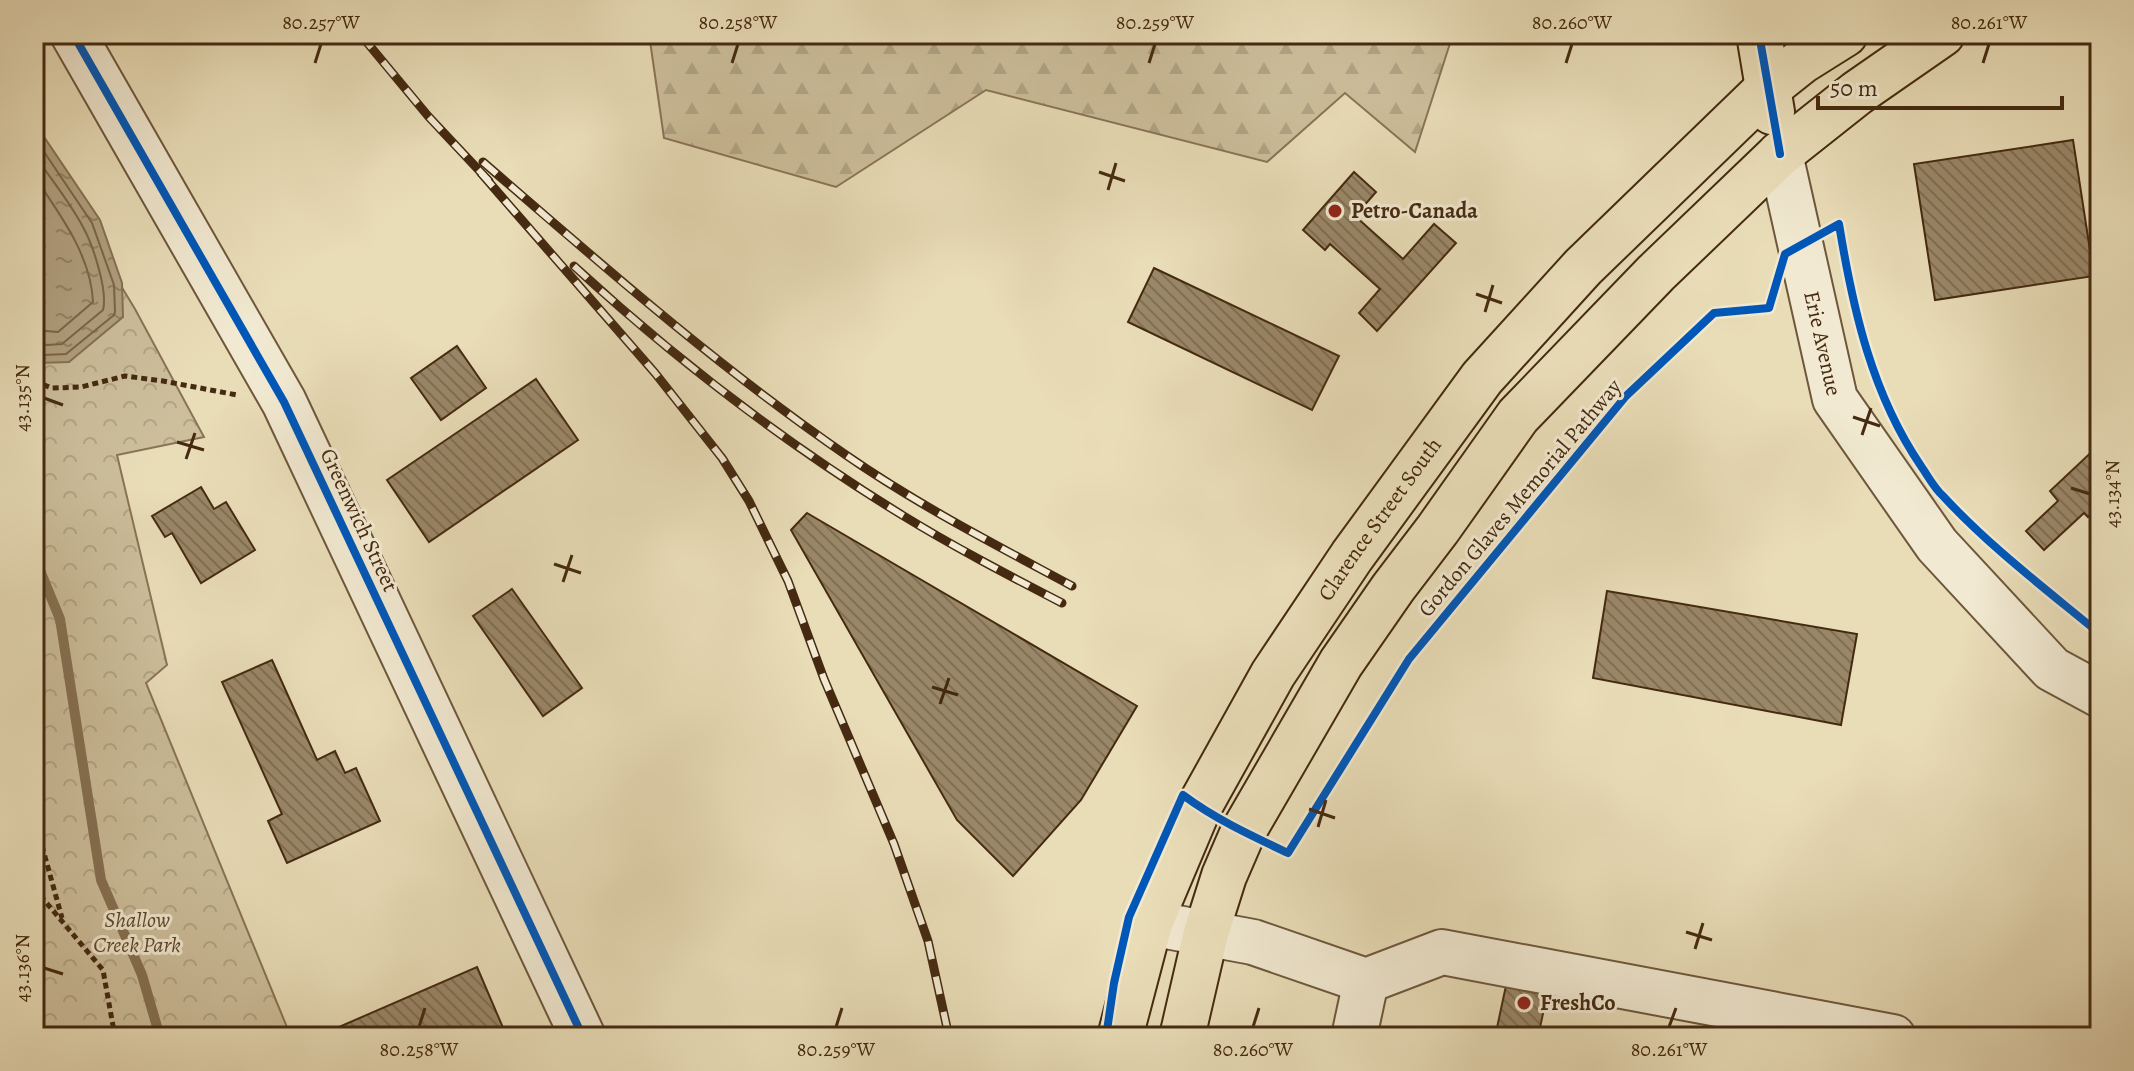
<svg xmlns="http://www.w3.org/2000/svg" width="2134" height="1071" font-family="Alegreya,serif">
	<style>
		.forest { fill: url(#forest-firs); stroke: #897456; stroke-width: 2 }
		.park { fill: url(#park-crowns); stroke: #897456; stroke-width: 2 }
		.water { fill: url(#water-ripples); stroke: #867153; stroke-width: 2 }
		.lines { fill: none; stroke-linecap: round; stroke-linejoin: round }
		.shore { stroke: #7b6548; stroke-width: 2 }
		.stream { stroke: #867153; stroke-width: 10 }
		.building { fill: url(#building-back-hatch); stroke: #452a11; stroke-width: 2 }
		.minor-casing { stroke: #6e573b; stroke-width: 48 }
		.major-casing { stroke: #452a11; stroke-width: 48 }
		.path { stroke: #452a11; stroke-width: 5; stroke-dasharray: 6 4; stroke-linecap: butt }
		.minor { stroke: #f1e9d1; stroke-width: 44 }
		.major { stroke: #e9ddb8; stroke-width: 44 }
		.rail-casing { stroke: #452a11; stroke-width: 9 }
		.rail { stroke: #f1e9d1; stroke-width: 6; stroke-dasharray: 18; stroke-linecap: butt }
		.cycleway-casing { stroke: #f1e9d1; stroke-width: 13 }
		.cycleway { stroke: #0057b8; stroke-width: 8 }
		.ticks { fill: none; stroke: #452a11; stroke-width: 3 }
		.poi-dot { fill: #8f2418; stroke: #f1e9d1; stroke-width: 3 }
		.labels { text-anchor: middle; dominant-baseline: central; stroke-width: 6; stroke-linejoin: round; paint-order: stroke }
		.poi-label { font-size: 22px; font-weight: bold; fill: #452a11; stroke: #f1e9d1; text-anchor: start }
		.street-label { font-size: 22px; fill: #452a11; stroke: #f1e9d1 }
		.park-label { font-size: 22px; font-style: italic; fill: #60482d; stroke: #f1e9d1 }
		.neatline { fill: none; stroke: #452a11; stroke-width: 3 }
		.ticks-label { font-size: 20px; text-anchor: middle; fill: #452a11 }
	</style>
	<defs>
		<pattern id="forest-firs" width="22" height="20" patternUnits="userSpaceOnUse" patternTransform="scale(2)"><rect width="22" height="20" fill="#cdbf9c"/><path d="M5 1l3.5 6h-7zM16 11l3.5 6h-7z" fill="#b1a485"/></pattern>
		<pattern id="park-crowns" width="20" height="18" patternUnits="userSpaceOnUse" patternTransform="scale(2)"><rect width="20" height="18" fill="#cdbf9c"/><path d="M2 6a3 3 0 1 1 6 0M12 15a3 3 0 1 1 6 0" fill="none" stroke="#b1a485"/></pattern>
		<pattern id="water-ripples" width="26" height="14" patternUnits="userSpaceOnUse" patternTransform="scale(2)"><rect width="26" height="14" fill="#b1a07f"/><path d="M2 4q2-2 4 0t4 0M15 11q2-2 4 0t4 0" fill="none" stroke="#928367"/></pattern>
		<pattern id="building-back-hatch" width="6" height="6" patternUnits="userSpaceOnUse" patternTransform="scale(2)"><rect width="6" height="6" fill="#9a8768"/><path d="M-1 5l2 2M0 0l6 6M5-1l2 2" fill="none" stroke="#7f6f54"/></pattern>
	</defs>
	<rect width="100%" height="100%" fill="#e9ddb8"/>
	<filter id="stains"><feTurbulence type="fractalNoise" baseFrequency=".0025" numOctaves="4"/><feColorMatrix values="0 0 0 0 .2 0 0 0 0 .09 0 0 0 0 .02 0 0 0 .5 -.17"/></filter>
	<radialGradient id="worn" r=".72"><stop offset=".6" stop-color="#630" stop-opacity="0"/><stop offset="1" stop-color="#630" stop-opacity=".3"/></radialGradient>
	<path class="forest" d="M649 34H1453L1415 152 1345 93 1267 162 986 90 836 187 664 138Z"/>
	<path class="park" d="M34 143 135 309 204 437 117 455 167 665 146 683 291 1037H34Z"/>
	<path class="water" d="M34 122 100 220 122 283 123 317 69 362 38 363 34 349Z"/>
	<g class="lines">
		<g class="shore">
			<path d="M34 137 92 223 114 285 115 312 114 315 66 354 44 355 34 352"/>
			<path d="M34 154C50 178 70 202 83 227 93 245 108 291 103 310L62 344 47 345 34 342"/>
			<path d="M34 176C59 213 91 255 93 302L58 332 34 330"/>
		</g>
		<path class="stream" d="M34 556 60 619 101 880 142 975 160 1037"/>
	</g>
	<g class="building">
		<path d="M2073 140 2094 276 1935 300 1914 164Z"/>
		<path d="M1354 172 1376 192 1355 216 1403 259 1434 224 1456 243 1377 331 1359 313 1380 289 1330 244 1325 250 1303 230Z"/>
		<path d="M1154 268 1339 356 1312 410 1128 322Z"/>
		<path d="M457 346 486 388 441 420 411 378Z"/>
		<path d="M536 379 578 440 429 542 387 480Z"/>
		<path d="M2100 444V506L2088 517 2084 513 2044 550 2026 531 2058 501 2050 491Z"/>
		<path d="M201 487 214 509 226 502 255 550 201 583 172 533 165 537 152 516Z"/>
		<path d="M807 513 1137 706 1081 800 1013 876 957 820 791 530Z"/>
		<path d="M512 589 582 688 543 716 473 616Z"/>
		<path d="M1607 591 1857 634 1841 725 1593 678Z"/>
		<path d="M272 660 317 760 335 751 345 773 356 768 380 821 287 863 268 821 282 814 222 682Z"/>
		<path d="M477 967 507 1037H335L332 1030Z"/>
		<path d="M1507 981 1548 990 1538 1037H1495Z"/>
	</g>
	<g class="lines">
		<defs>
			<g id="minor">
				<path d="M73 34 284 402 583 1037"/>
				<path id="s1" d="M1780 154 1835 399 1937 545 2052 669 2100 695"/>
				<path d="M1150 923 1253 942 1366 981 1442 952 1893 1037"/>
				<path d="M1354 1037 1366 981"/>
			</g>
			<g id="major">
				<path d="M1759 34 1772 112"/>
				<path id="s2" d="M1120 1037 1150 923 1199 807 1273 674 1352 556 1482 378 1583 267 1768 88 1802 61 1845 34"/>
				<path d="M1182 1037 1206 933 1224 876 1243 832 1341 663 1393 588 1438 529 1518 416 1656 273 1780 154 1857 93 1942 34"/>
			</g>
		</defs>
		<use href="#minor" class="minor-casing"/>
		<use href="#major" class="major-casing"/>
		<g class="path">
			<path d="M34 381 52 388 81 387 125 376 163 381 237 395"/>
			<path d="M34 817 62 918"/>
			<path d="M34 888 103 970 115 1037"/>
		</g>
		<use href="#minor" class="minor"/>
		<use href="#major" class="major"/>
		<defs>
			<g id="rail">
				<path d="M360 34 428 116 489 181"/>
				<path d="M483 162C601 264 718 367 846 455 918 505 996 545 1072 586"/>
				<path d="M481 173 655 373 722 458 749 501 788 581 824 679 894 844 928 941 949 1037"/>
				<path d="M574 266C675 359 785 443 902 515 954 547 1008 575 1062 603"/>
			</g>
		</defs>
		<use href="#rail" class="rail-casing"/>
		<use href="#rail" class="rail"/>
		<defs>
			<g id="cycleway">
				<path d="M73 34 284 402 583 1037"/>
				<path d="M1759 34 1780 154"/>
				<path d="M1106 1037 1114 983 1129 917 1183 795C1215 819 1252 836 1288 853L1409 659 1626 396 1714 313 1769 308 1785 254 1839 224C1853 310 1872 394 1921 466 1928 476 1934 488 1943 496 1990 547 2047 590 2100 634"/>
			</g>
		</defs>
		<use href="#cycleway" class="cycleway-casing"/>
		<use href="#cycleway" class="cycleway"/>
	</g>
	<path class="ticks" d="M315 63 321 44M732 63 738 44M1149 63 1155 44M1566 63 1572 44M1983 63 1989 44M1099 172 1125 181M1108 190 1116 163M1476 294 1502 303M1485 312 1493 285M44 398 63 405M1853 417 1880 426M1862 435 1871 408M177 442 204 450M186 459 195 433M2071 488 2090 494M554 564 581 573M563 582 572 555M932 687 958 695M940 704 949 678M1309 809 1335 818M1318 827 1326 800M1686 932 1712 940M1695 949 1703 923M44 968 63 974M419 1027 425 1008M836 1027 842 1008M1253 1027 1259 1008M1669 1027 1676 1008"/>
	<g class="poi-dot">
		<circle cx="1335" cy="211" r="8"/>
		<circle cx="1524" cy="1003" r="8"/>
	</g>
	<g class="labels">
		<g class="poi-label">
			<text x="1351" y="211">Petro-Canada</text>
			<text x="1540" y="1003">FreshCo</text>
		</g>
		<g class="street-label">
			<text stroke="none"><textPath href="#s1" startOffset="194">Erie Avenue</textPath></text>
			<text transform="translate(1520 498) rotate(-50)">Gordon Glaves Memorial Pathway</text>
			<text transform="translate(359 520) rotate(65)">Greenwich Street</text>
			<text stroke="none"><textPath href="#s2" startOffset="584">Clarence Street South</textPath></text>
		</g>
		<g class="park-label">
			<text x="137" y="920">Shallow<tspan x="137" dy="25">Creek Park</tspan></text>
		</g>
	</g>
	<rect width="2134" height="1071" fill="none" stroke="#e9ddb8" stroke-width="88"/>
	<path d="M1818 96v12h244v-12" fill="none" stroke="#452a11" stroke-width="4"/>
	<text x="1830" y="96" font-size="24" fill="#452a11" stroke="#f1e9d1" stroke-width="6" paint-order="stroke">50 m</text>
	<rect x="44" y="44" width="2046" height="983" class="neatline"/>
	<g class="ticks-label">
		<text x="321" y="29">80.257°W</text>
		<text x="738" y="29">80.258°W</text>
		<text x="1155" y="29">80.259°W</text>
		<text x="1572" y="29">80.260°W</text>
		<text x="1989" y="29">80.261°W</text>
		<text transform="translate(22 398) rotate(-90)" y="7">43.135°N</text>
		<text transform="translate(2112 494) rotate(-90)" y="7">43.134°N</text>
		<text transform="translate(22 968) rotate(-90)" y="7">43.136°N</text>
		<text x="419" y="1056">80.258°W</text>
		<text x="836" y="1056">80.259°W</text>
		<text x="1253" y="1056">80.260°W</text>
		<text x="1669" y="1056">80.261°W</text>
	</g>
	<rect width="100%" height="100%" filter="url(#stains)"/>
	<rect width="100%" height="100%" fill="url(#worn)"/>
</svg>
